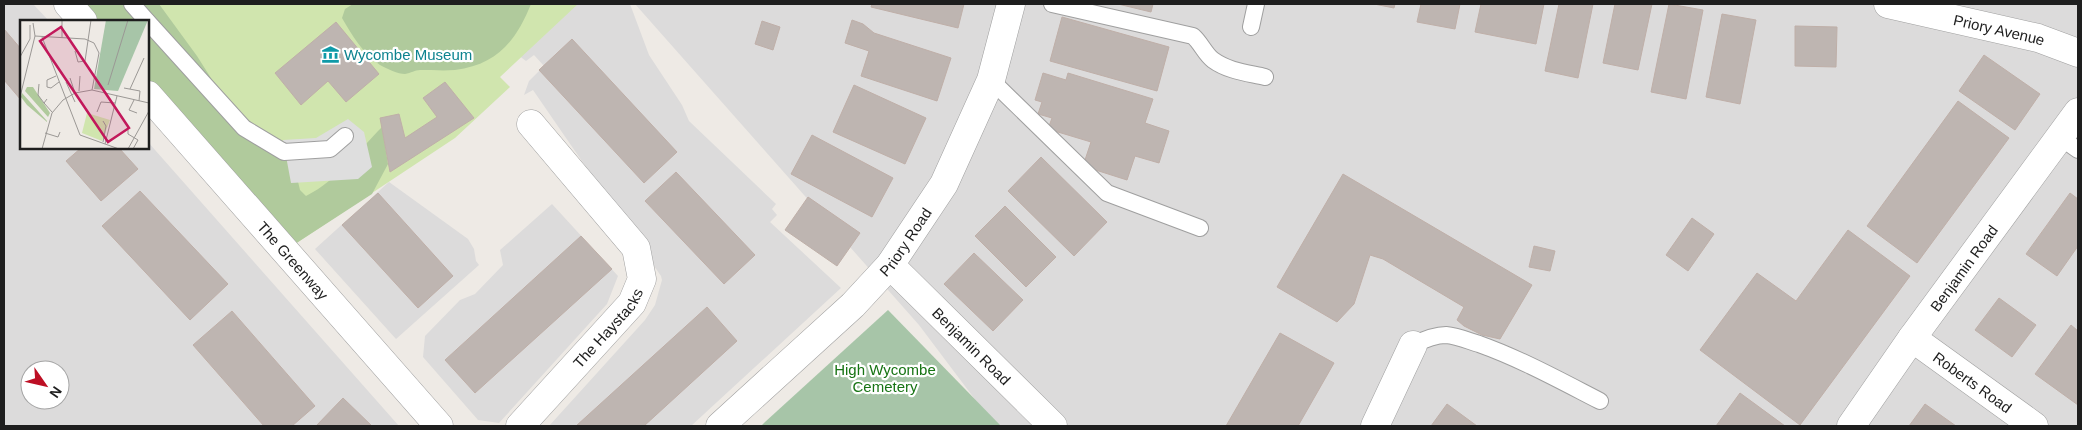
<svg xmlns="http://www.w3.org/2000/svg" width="2082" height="430" font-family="Helvetica,sans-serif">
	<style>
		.residential { fill: #dcdbdb; fill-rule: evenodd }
		.grass { fill: #d0e5ae }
		.forest { fill: #b0ca9c }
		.cemetery { fill: #a7c5a8 }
		.parking { fill: #dedede }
		.building { fill: #beb5b1; stroke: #bfafa8 }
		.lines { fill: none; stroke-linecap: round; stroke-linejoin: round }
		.lane-casing { stroke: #9f9f9f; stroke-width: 18 }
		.street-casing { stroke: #9f9f9f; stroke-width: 29 }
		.lane { stroke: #fff; stroke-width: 16 }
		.street { stroke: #fff; stroke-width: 28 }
		.labels { text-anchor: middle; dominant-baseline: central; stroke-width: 4.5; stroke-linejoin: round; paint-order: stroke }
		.street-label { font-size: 15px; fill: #1e1e1e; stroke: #fff }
		.culture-label { font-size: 15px; fill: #0d838f; stroke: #fff; text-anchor: start }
		.park-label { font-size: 15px; fill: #177414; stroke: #fff }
		.inset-road { fill: none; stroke: #9b9895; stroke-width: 1 }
		.view { fill: #c2185b; fill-opacity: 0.15; stroke: #c2185b; stroke-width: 2.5 }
		.inset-edge { fill: none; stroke: #1e1e1e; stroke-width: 2.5 }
	</style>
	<rect width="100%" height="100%" fill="#eeeae5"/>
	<g class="residential">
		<path d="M4 4H33L49 21H21V148H148V142L399 426H4ZM30 370H60V400H30Z"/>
		<path d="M554 4H630L649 55 682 105 689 121 776 204 772 209 777 215 770 222 841 288 691 426H549L645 320 655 305 662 280 661 276 533 90 524 95 529 81 544 66 534 55 526 61 518 55Z"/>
		<path d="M635 4H2078V426H995L919 325Z"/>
		<path d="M389 182 468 239 474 249 476 261 479 265 396 339 315 249Z"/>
		<path d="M552 204 618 276 607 304 499 423 478 420 423 357 425 336 460 300 475 294 503 265 500 250Z"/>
	</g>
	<path class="grass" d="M76 4H578L500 77 510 87 455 138 295 244 148 21Z"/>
	<g class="forest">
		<path d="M76 4H159L197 56 216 86 240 113 262 131 294 165 300 190 306 196C338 180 358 151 382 127L388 164 372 194 295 244 148 82V21H92Z"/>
		<path d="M353 4H531C516 41 497 65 455 70 443 71 432 70 420 70 415 70 411 73 405 74 398 74 387 69 380 65 363 54 352 35 342 18L345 9Z"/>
	</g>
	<path class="cemetery" d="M888 310 1001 426H761L765 422Z"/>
	<path class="parking" d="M348 119 364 132 372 167 358 179 291 183 283 140 316 138Z"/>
	<g class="building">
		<path d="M872 4H964L958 28 871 7Z"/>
		<path d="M1118 4H1153L1151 12Z"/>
		<path d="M1374 4H1395L1394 8Z"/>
		<path d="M1421 4H1460L1455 29 1417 22Z"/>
		<path d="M1481 4H1544L1536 44 1475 32Z"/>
		<path d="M1559 4H1593L1578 78 1545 71Z"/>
		<path d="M1615 4H1652L1638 70 1603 63Z"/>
		<path d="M1669 4 1703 10 1686 99 1651 92Z"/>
		<path d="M1722 14 1756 20 1740 104 1706 97Z"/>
		<path d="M1062 17 1169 47 1157 91 1050 61Z"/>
		<path d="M852 20 863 24 874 33 951 58 937 101 861 76 869 51 845 43Z"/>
		<path d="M762 21 780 27 773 50 755 44Z"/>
		<path d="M336 22 379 74 346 102 328 81 301 105 275 73Z"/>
		<path d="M1795 26 1837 27 1836 67 1795 66Z"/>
		<path d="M4 29 21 49V100L4 80Z"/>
		<path d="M572 39 677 152 644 183 539 70Z"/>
		<path d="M1984 55 2040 94 2015 130 1959 91Z"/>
		<path d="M1043 73 1066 80 1068 73 1153 99 1145 123 1169 131 1159 163 1135 156 1127 180 1083 166 1091 142 1048 129 1052 118 1038 114 1042 102 1035 100Z"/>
		<path d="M445 82 474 118 390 172 380 118 399 114 405 138 437 117 423 98Z"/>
		<path d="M854 85 926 118 905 164 833 132Z"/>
		<path d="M1958 101 2009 138 1917 263 1867 226Z"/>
		<path d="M812 135 893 178 872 217 791 174Z"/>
		<path d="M81 148H119L138 169 101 201 66 161Z"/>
		<path d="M1041 157 1107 222 1074 256 1008 191Z"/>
		<path d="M676 172 755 255 724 284 645 201Z"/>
		<path d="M1343 174 1532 285 1500 339 1482 335 1464 326 1457 320 1464 307 1383 259 1370 255 1354 304 1337 322 1277 287Z"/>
		<path d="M140 191 228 284 190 320 102 226Z"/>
		<path d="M378 193 453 276 418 308 342 225Z"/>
		<path d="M2070 193 2078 199V246L2057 276 2026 254Z"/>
		<path d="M808 197 860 233 837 266 785 230Z"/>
		<path d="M1005 206 1056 257 1026 287 975 236Z"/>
		<path d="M1692 218 1714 234 1688 271 1666 255Z"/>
		<path d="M1848 230 1910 276 1800 425 1700 350 1757 273 1796 301Z"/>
		<path d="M581 236 612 269 475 393 445 360Z"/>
		<path d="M1534 246 1555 251 1550 271 1529 267Z"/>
		<path d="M974 253 1023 300 993 331 944 284Z"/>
		<path d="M1999 298 2036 325 2012 357 1975 330Z"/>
		<path d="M707 307 737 341 644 426H576Z"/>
		<path d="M232 311 315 406 292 426H264L193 345Z"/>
		<path d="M2071 325 2078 331V405L2035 374Z"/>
		<path d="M1280 333 1334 363 1298 426H1226Z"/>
		<path d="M1740 393 1785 426H1716Z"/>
		<path d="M343 398 372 426H316Z"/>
		<path d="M1447 404 1477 426H1431Z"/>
		<path d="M1925 404 1956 426H1909Z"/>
	</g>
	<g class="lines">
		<defs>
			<g id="lane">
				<path d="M132 4 147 21"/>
				<path d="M1052 4 1193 36C1201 43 1205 54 1213 60 1228 71 1248 73 1265 77"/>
				<path d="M148 22 244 128 284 152 330 149 345 136"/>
				<path d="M1251 27 1256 4"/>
				<path d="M991 80 1107 193 1200 228"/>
				<path d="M2061 138 2078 150"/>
				<path d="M1413 345C1423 340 1435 335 1446 335 1457 336 1469 341 1479 344 1521 359 1561 381 1600 401"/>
			</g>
			<g id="street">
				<path d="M68 4 83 21"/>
				<path id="s1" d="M1888 4 2038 38 2078 53"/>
				<path id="s2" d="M148 95 439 426"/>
				<path id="s3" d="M890 265 1053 426"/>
				<path id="s4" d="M1912 338 2034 426"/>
				<path id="s5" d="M520 426 632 303 642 279 636 248 531 124"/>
				<path id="s6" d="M720 426 853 305 890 265 944 184 991 80 1011 4"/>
				<path d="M1375 426 1413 345"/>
				<path id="s7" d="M1851 426 1912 338 2078 112"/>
			</g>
		</defs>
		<use href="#lane" class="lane-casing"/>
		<use href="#street" class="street-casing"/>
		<use href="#lane" class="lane"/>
		<use href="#street" class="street"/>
	</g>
	<defs>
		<symbol id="museum-bare" viewBox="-9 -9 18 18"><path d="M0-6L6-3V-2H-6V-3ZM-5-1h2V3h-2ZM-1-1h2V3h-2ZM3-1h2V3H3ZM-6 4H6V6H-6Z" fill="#0f9aa8" stroke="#fff" stroke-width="2.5" paint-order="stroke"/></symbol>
	</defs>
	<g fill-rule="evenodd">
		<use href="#museum-bare" x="318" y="42" width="25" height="25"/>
	</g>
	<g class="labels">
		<g class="street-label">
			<text stroke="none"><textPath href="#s1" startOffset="114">Priory Avenue</textPath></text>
			<text stroke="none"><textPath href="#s6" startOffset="262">Priory Road</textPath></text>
			<text stroke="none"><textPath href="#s2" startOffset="220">The Greenway</textPath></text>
			<text stroke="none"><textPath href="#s7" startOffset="194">Benjamin Road</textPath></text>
			<text stroke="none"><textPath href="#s5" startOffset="132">The Haystacks</textPath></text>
			<text stroke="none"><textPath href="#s3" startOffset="115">Benjamin Road</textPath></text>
			<text stroke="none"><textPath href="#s4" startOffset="75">Roberts Road</textPath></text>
		</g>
		<g class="culture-label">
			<text x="344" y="54">Wycombe Museum</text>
		</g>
		<g class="park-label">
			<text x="885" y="369">High Wycombe<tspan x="885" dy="17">Cemetery</tspan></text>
		</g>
	</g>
	<g transform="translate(20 20)">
		<rect width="129" height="129" fill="#eeeae5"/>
		<path d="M67 93 90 100 82 121 62 113Z" fill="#d0e5ae"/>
		<path d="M7 67H13L30 93 28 97 5 71ZM2 73 27 101V102L7 85 1 77Z" fill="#b0ca9c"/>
		<path d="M86 0H128L98 71 74 69Z" fill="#a7c5a8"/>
		<path class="inset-road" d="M15 16 65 19 74 23 79 33 72 70M22 17 60 115 99 129M42 18V0M55 31 58 42 65 41 71 0M0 37 10 19V5M36 56 27 60V67L31 68 39 62M50 58 55 73M48 60 46 62 55 82M19 64 18 75 24 83M88 65 108 0M104 68 120 71 119 81M110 69 124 38M59 71 60 56M0 77 15 16 13 3M27 79 24 83 32 92M114 80 109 90 117 93M77 92 81 82 95 83M108 110V114L118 120 113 129M25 113 38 117 40 112M83 122 86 106 83 101M85 124 97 76M22 129 32 93 43 80 55 73 72 70 129 83M108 129 129 91"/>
		<path class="view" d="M41 7 109 108 88 122 20 21Z"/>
		<rect width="129" height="129" class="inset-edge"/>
	</g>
	<rect width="2082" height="430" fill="none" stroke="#1e1e1e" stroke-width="10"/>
	<g transform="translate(45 385) rotate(124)"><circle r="24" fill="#ffffff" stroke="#a5a5a5"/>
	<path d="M0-4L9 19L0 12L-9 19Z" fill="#bd0f24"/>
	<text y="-8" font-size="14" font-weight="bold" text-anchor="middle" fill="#1e1e1e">N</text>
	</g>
</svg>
